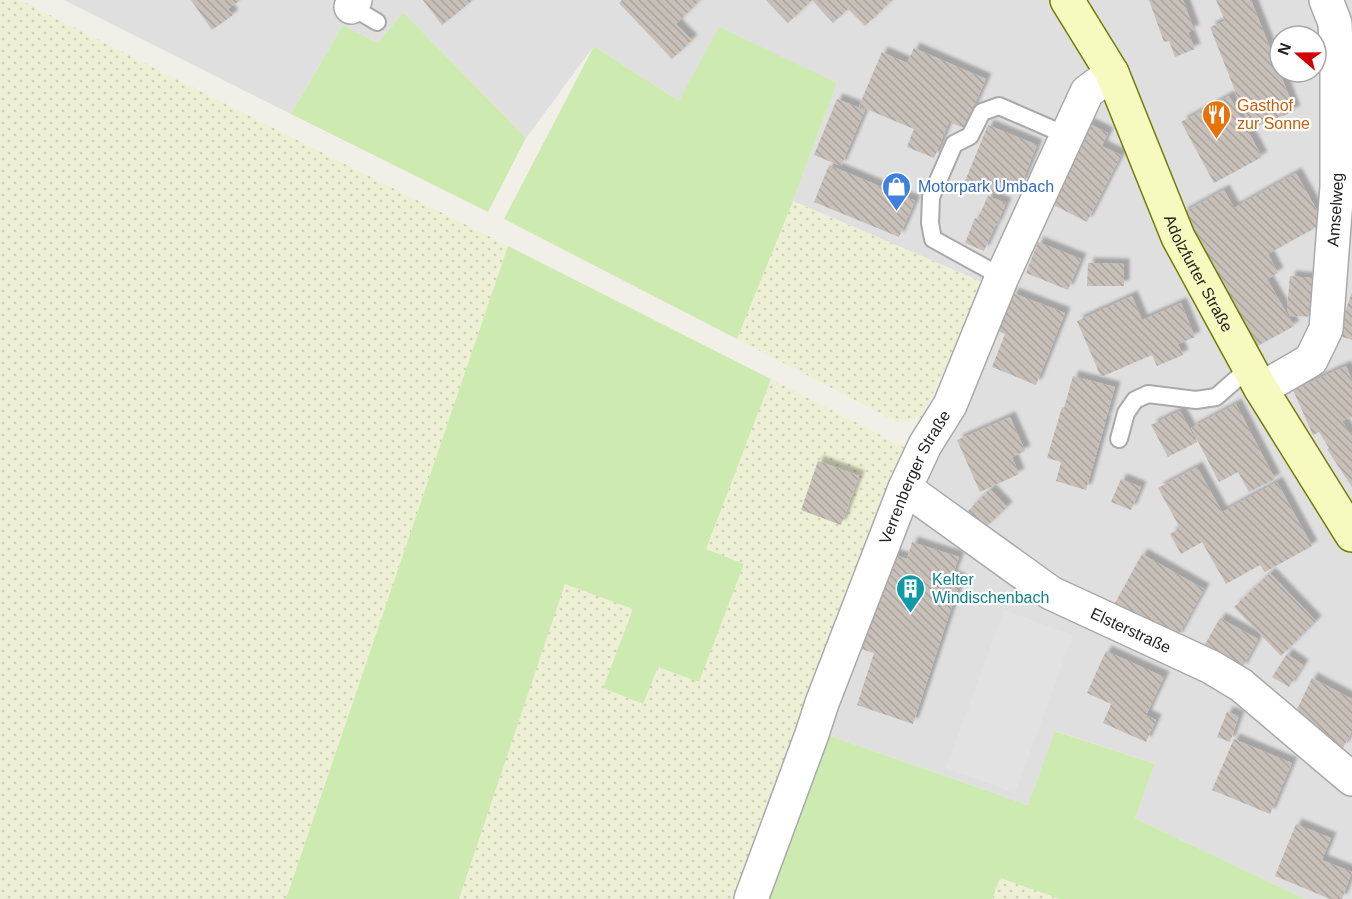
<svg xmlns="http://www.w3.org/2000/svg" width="1352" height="899" font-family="Arial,sans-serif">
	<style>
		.residential { fill: #e0dfdf; fill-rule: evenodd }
		.farmland { fill: url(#farmland-dots) }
		.grass { fill: #cdebb0 }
		.parking { fill: #e2e2e2 }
		.building { fill: url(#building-back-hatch); filter: url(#shadow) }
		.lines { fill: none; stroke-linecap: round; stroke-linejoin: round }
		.lane-casing { stroke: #a9a9a9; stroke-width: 20 }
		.street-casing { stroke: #a9a9a9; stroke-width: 36 }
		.secondary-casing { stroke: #707d05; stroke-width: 36 }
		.lane { stroke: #fff; stroke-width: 16 }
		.street { stroke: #fff; stroke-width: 33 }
		.secondary { stroke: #f7fabf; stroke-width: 33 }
		.labels { text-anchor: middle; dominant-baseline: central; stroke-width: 4.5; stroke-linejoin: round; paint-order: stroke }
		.food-label { font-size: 16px; fill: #c56008; stroke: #fff; text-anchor: start }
		.shop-label { font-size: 16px; fill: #366cbe; stroke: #fff; text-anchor: start }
		.street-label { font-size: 16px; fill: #222; stroke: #fff }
		.culture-label { font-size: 16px; fill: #0d838f; stroke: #fff; text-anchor: start }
	</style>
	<defs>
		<pattern id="farmland-dots" width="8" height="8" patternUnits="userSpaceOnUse" patternTransform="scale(1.5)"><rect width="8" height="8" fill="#eef0d5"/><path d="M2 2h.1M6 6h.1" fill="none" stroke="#ccceb7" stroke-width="1.8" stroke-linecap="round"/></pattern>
		<pattern id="building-back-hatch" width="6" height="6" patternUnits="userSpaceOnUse" patternTransform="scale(1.5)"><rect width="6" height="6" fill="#c7bfb8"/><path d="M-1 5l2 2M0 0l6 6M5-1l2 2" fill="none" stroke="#aba49e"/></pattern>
		<filter id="shadow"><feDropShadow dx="5.5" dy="-5.5" stdDeviation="1.5" flood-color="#0004"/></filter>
	</defs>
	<rect width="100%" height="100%" fill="#f2efe9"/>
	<path class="residential" d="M64 0H1352V899H1305L1135 818 1155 764 1056 731 1028 805 822 733 1006 292 793 201 837 83 679 101 594 46 526 138 403 12 378 43 343 25 291 114ZM1280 36H1316V72H1280Z"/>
	<g class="farmland">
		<path d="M0 0H20L508 246 286 899H0Z"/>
		<path d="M793 201 984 283 922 417 899 423 737 339Z"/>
		<path d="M771 379 906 448 737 899H459L565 583 633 609 604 688 658 667 744 564 705 549Z"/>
		<path d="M1000 878 1060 899H992Z"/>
	</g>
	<g class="grass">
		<path d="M403 12 526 138 488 212 291 114 343 25 378 43Z"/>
		<path d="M719 27 837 83 793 201 737 339 504 219 594 46 679 101Z"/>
		<path d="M508 246 771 379 706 549 744 564 699 682 658 667 643 704 603 688 633 609 565 584 459 899H286Z"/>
		<path d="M1055 731 1155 764 1135 818 1305 899H1060L1000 878 992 899H761L822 733 1028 805Z"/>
	</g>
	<path class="parking" d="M1004 610 1073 635 1015 793 946 768Z"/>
	<g class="building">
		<path d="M191 0H240L228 9 233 15 212 30Z"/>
		<path d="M423 0H473L442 25Z"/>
		<path d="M622 0H700L676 24 692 40 672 59 619 3Z"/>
		<path d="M766 0H892L865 26 848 9 833 23 812 0 788 23Z"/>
		<path d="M1149 0H1183L1194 30 1188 32 1195 49 1175 57 1169 41 1164 42Z"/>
		<path d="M1216 0H1251L1295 111 1250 129 1210 27 1225 21Z"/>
		<path d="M914 48 986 79 964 128 949 122 934 158 907 147 914 129 859 106 882 52 907 63Z"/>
		<path d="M1229 96 1262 157 1214 183 1181 122Z"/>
		<path d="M837 99 865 110 841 166 814 155Z"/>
		<path d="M1088 123 1108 133 1102 146 1121 155 1087 222 1048 202Z"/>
		<path d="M988 125 1037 145 1021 185 1006 179 999 195 965 181Z"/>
		<path d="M829 165 915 201 899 237 814 202Z"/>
		<path d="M1296 173 1324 223 1268 254 1278 273 1267 279 1294 326 1256 347 1182 213 1224 190 1234 208Z"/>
		<path d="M988 196 1006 203 996 226 978 218Z"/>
		<path d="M975 218 995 226 984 251 965 243Z"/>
		<path d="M1038 242 1081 259 1068 290 1026 273Z"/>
		<path d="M1088 263 1124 264V286H1087Z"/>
		<path d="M1290 276 1321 279 1318 317 1290 316 1287 309Z"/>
		<path d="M1352 292V340L1337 335Z"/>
		<path d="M1013 293 1065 313 1036 385 992 367 1005 334 998 331Z"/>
		<path d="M1132 296 1142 320 1181 303 1195 337 1178 344 1183 355 1157 366 1152 355 1101 377 1077 321Z"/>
		<path d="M1346 366 1352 380V417L1342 421 1350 434 1352 432V487L1327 449 1329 448 1319 432 1313 435 1293 390Z"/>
		<path d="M1073 376 1115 387 1106 419 1088 415 1106 420 1086 490 1056 481 1061 462 1047 458 1062 407 1064 408Z"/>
		<path d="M1236 404 1275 479 1249 492 1238 472 1219 482 1191 428Z"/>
		<path d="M1180 411 1197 442 1168 457 1151 425Z"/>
		<path d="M1010 417 1025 451 1012 457 1019 474 980 492 957 440Z"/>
		<path d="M818 461 859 476 841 525 801 510Z"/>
		<path d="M1197 467 1222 512 1277 482 1312 546 1265 572 1260 565 1226 584 1202 542 1181 554 1170 534 1180 528 1158 488Z"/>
		<path d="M1121 479 1141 487 1131 510 1111 502Z"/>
		<path d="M990 489 1007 507 985 528 968 511Z"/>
		<path d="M912 542 959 557 952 576 961 579 913 724 857 705 874 653 861 649 893 554 907 559Z"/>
		<path d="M1142 554 1204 589 1177 638 1115 603Z"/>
		<path d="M1270 573 1316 621 1281 656 1234 607Z"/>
		<path d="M1220 618 1258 639 1242 669 1203 648Z"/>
		<path d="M1106 651 1164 677 1146 715 1156 720 1146 742 1103 723 1111 704 1087 693Z"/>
		<path d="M1287 654 1303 665 1289 687 1272 677Z"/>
		<path d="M1312 678 1352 699V731L1343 748 1291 722Z"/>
		<path d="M1227 712 1239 716 1230 742 1217 737Z"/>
		<path d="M1234 739 1292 763 1270 814 1212 790Z"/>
		<path d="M1296 824 1331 838 1322 860 1352 872 1342 899H1330L1275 876Z"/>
	</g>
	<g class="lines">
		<defs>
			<g id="lane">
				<path d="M347 4 377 22"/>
				<path d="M1002 277 933 239 930 223 931 197 954 144 970 136 982 112 999 106 1068 136"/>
				<path d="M1119 439 1126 413 1135 400 1148 394 1196 400 1216 397 1249 368"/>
			</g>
			<g id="street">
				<path d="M351 7 355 0"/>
				<path id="s1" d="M1261 389 1311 360 1326 329 1337 187V65L1335 23 1326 0"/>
				<path id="s2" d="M905 488 1051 593 1211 667 1241 685 1352 779"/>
				<path id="s3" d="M751 899 812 734 822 703 905 488 925 445 950 405 1002 277 1087 92 1112 73"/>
			</g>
			<g id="secondary">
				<path id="s4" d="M1067 0 1112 73 1178 237 1261 389 1352 535"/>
			</g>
		</defs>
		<use href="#lane" class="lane-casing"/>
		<use href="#street" class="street-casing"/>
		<use href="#secondary" class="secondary-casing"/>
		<use href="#lane" class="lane"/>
		<use href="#street" class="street"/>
		<use href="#secondary" class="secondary"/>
	</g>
	<defs>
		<symbol id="restaurant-pin" viewBox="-11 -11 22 30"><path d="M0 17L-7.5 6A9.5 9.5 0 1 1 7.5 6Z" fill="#e8710a" stroke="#fff"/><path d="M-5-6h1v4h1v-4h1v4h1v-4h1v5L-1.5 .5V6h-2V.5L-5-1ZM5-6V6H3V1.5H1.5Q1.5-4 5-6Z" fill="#fff"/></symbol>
		<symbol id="shop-pin" viewBox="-11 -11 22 30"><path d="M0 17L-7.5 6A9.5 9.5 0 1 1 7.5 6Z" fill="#3f7fe0" stroke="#fff"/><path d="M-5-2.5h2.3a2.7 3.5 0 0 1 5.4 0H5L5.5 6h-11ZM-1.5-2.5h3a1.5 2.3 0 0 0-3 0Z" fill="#fff"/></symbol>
		<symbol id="building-pin" viewBox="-11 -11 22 30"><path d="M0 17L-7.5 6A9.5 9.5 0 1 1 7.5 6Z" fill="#0f9aa8" stroke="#fff"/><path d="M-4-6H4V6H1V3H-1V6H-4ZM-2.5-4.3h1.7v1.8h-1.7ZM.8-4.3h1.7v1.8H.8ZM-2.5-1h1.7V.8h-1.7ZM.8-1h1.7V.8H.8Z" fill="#fff"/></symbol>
	</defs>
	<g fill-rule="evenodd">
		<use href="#restaurant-pin" x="1200" y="98" width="33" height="45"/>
		<use href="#shop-pin" x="880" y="170" width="33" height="45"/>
		<use href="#building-pin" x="894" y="572" width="33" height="45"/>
	</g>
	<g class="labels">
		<g class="food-label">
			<text x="1237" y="105">Gasthof<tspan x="1237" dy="18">zur Sonne</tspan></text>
		</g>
		<g class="shop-label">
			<text x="918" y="186">Motorpark Umbach</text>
		</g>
		<g class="street-label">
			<text stroke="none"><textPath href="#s1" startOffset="212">Amselweg</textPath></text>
			<text stroke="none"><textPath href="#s4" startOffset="304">Adolzfurter Straße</textPath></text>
			<text stroke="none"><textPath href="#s3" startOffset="453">Verrenberger Straße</textPath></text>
			<text stroke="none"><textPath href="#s2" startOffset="268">Elsterstraße</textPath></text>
		</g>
		<g class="culture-label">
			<text x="932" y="579">Kelter<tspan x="932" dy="18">Windischenbach</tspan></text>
		</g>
	</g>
	<g transform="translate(1298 54) rotate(290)"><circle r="28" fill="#ffffff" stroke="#a7a7a7" stroke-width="1.5"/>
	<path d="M0-4.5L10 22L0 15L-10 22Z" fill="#d40000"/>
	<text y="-9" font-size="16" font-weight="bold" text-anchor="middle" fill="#222222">N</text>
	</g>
</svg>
